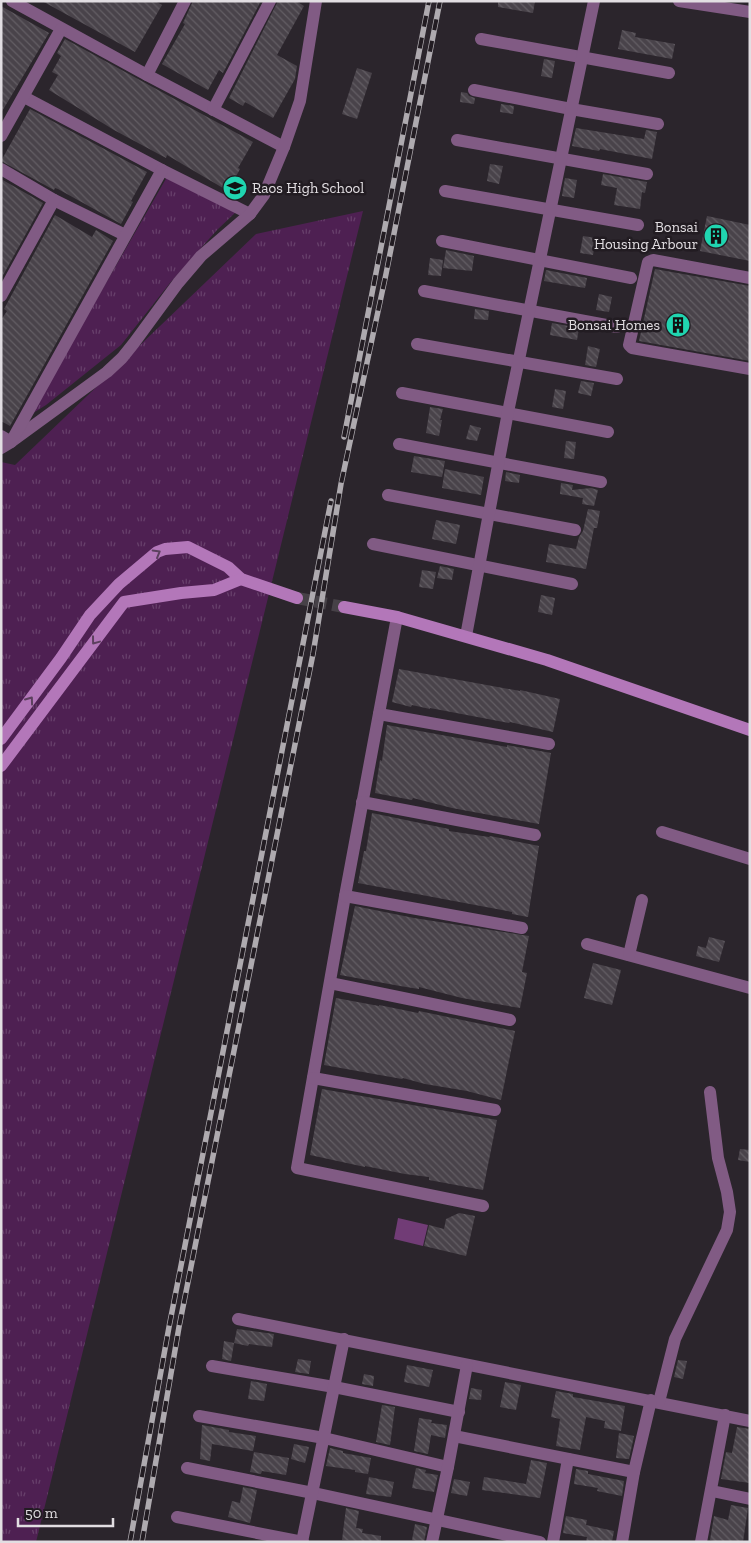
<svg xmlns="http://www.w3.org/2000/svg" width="751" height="1543" font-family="'Zilla Slab',serif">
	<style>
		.grass { fill: url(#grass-tufts) }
		.water { fill: #713c76 }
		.building { fill: url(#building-back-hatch) }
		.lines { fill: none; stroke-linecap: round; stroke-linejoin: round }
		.secondary-tunnel { stroke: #464147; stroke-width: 12; stroke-dasharray: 12 6; stroke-linecap: butt }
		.street { stroke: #815b84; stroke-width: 12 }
		.secondary { stroke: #b377b9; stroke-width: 12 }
		.rail-casing { stroke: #aeaaaf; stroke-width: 5.5 }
		.rail { stroke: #221c22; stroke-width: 4; stroke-dasharray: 11; stroke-linecap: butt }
		.oneway { stroke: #5c405e }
		.labels { text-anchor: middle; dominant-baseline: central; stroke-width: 5; stroke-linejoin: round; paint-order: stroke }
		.poi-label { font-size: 15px; fill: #e2dee2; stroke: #221c22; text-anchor: end }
	</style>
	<defs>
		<pattern id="grass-tufts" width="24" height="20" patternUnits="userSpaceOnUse" patternTransform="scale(1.25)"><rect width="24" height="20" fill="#4e2052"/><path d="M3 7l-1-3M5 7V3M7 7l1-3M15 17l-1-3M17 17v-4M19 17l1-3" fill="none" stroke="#67406b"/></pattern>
		<pattern id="building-back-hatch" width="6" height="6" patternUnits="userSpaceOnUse" patternTransform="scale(1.25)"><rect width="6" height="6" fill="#49434a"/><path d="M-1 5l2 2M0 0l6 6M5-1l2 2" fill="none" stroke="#635e64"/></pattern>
	</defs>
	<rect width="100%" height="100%" fill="#2b252c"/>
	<g class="grass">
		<path d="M167 177 236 212 217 230 170 283 121 345 46 405 30 415Z"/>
		<path d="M363 211 36 1542H1V462L15 465 256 234Z"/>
	</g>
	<path class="water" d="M398 1218 428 1225 423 1246 394 1239Z"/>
	<g class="building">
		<path d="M42 1H155L162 5 135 52Z"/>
		<path d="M193 1H261L223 73 219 70 208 90 162 64 185 24 183 23Z"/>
		<path d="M278 1H296L304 6 277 55 297 66 295 79 273 118 245 102 243 106 229 98Z"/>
		<path d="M498 1H535L533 13 498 7Z"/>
		<path d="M1 6 49 33 1 113Z"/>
		<path d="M622 30 636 33 635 37 675 44 672 59 618 49Z"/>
		<path d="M65 39 253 142 238 168 240 169 228 191 167 155 166 158 114 130 49 90 58 75 52 72 61 56 57 53Z"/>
		<path d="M544 59 555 61 552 78 541 76Z"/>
		<path d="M357 68 372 73 357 119 342 114Z"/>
		<path d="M461 92 467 93 469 96 475 98 474 104 460 102Z"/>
		<path d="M501 104 514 106 513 114 500 112Z"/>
		<path d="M30 109 147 172 131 201 133 202 121 224 58 189 55 188 54 190 1 161Z"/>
		<path d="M576 128 644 139 646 130 657 132 652 159 600 149 599 151 572 146Z"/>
		<path d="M490 164 503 166 499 184 487 181Z"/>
		<path d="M603 174 647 182 645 193 642 192 640 209 614 205 617 188 601 185Z"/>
		<path d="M565 178 577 180 574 198 562 196Z"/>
		<path d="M1 179 43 203 1 279Z"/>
		<path d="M55 215 92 237 96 230 113 241 10 426 1 421V320L7 311 4 309Z"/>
		<path d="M707 216 750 225V261L700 251Z"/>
		<path d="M583 236 596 238 593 255 580 253Z"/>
		<path d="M446 250 474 256 472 271 443 268Z"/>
		<path d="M430 258 443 260 441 276 428 275Z"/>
		<path d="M655 269 750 286V361L639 341Z"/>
		<path d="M546 270 587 278 585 288 544 281Z"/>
		<path d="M599 294 612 297 609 312 596 310Z"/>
		<path d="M475 309 489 311 488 320 474 319Z"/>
		<path d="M552 323 579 328 577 340 550 335Z"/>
		<path d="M588 346 600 349 596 367 585 365Z"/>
		<path d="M581 381 594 383 591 396 578 393Z"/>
		<path d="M555 389 566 391 563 409 552 407Z"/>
		<path d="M430 407 443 409 440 420H442L439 436 426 433Z"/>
		<path d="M470 425 481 428 477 441 466 439Z"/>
		<path d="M566 441 576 442 574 459 564 458Z"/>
		<path d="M414 456 445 461 442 477 411 472Z"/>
		<path d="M445 469 484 477 481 495 442 488Z"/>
		<path d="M506 472 520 475 519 483 505 481Z"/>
		<path d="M561 483 573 485 572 490 591 488 598 490 594 506 582 504 583 498 560 494Z"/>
		<path d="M588 509 600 511 597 528H594L586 569 546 562 549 544 576 549 579 537 583 531Z"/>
		<path d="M436 520 460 525 456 544 432 539Z"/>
		<path d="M440 566 454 569 452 580 437 578Z"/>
		<path d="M422 570 436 572 433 589 419 587Z"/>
		<path d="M541 595 555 598 552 615 538 612Z"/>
		<path d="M399 669 520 691V690L560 699 553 732 510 722 509 723 430 708V709L412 705 411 707 392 702Z"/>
		<path d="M387 725 507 747V745L551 753 539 824 452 808 413 798 412 800 375 793 380 760 382 761Z"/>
		<path d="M372 813 449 829V831L489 837 490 836 539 846 528 917 512 914V912L358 883 364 851H366Z"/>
		<path d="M355 906 414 918 529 936 522 972 527 973 520 1008 462 998 419 987V989L400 986 340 975Z"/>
		<path d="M709 937 725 941 719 962 696 956 698 946 706 948Z"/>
		<path d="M593 963 621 970 612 1005 584 998Z"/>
		<path d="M336 998 379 1006V1005L418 1013 419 1011 515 1031 501 1100 467 1091 425 1084 403 1078 402 1079 324 1065Z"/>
		<path d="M322 1089 497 1120 483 1190 429 1180V1177L405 1174 365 1166V1167L310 1155Z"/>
		<path d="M740 1149 750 1150V1162L738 1160Z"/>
		<path d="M459 1213 475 1216 466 1256 424 1246 429 1225 444 1229 446 1219Z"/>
		<path d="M237 1329 274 1334 272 1347 249 1344 248 1346 234 1343Z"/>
		<path d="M224 1341 234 1343 231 1361 222 1359Z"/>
		<path d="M298 1359 311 1361 309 1374 295 1372Z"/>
		<path d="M678 1360 687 1361 683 1379 674 1377Z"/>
		<path d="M407 1365 433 1370 429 1387 404 1382Z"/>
		<path d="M364 1374 374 1376 373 1386 362 1384Z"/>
		<path d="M251 1381 267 1384 264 1401 248 1399Z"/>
		<path d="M505 1382 521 1385 516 1410 500 1407Z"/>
		<path d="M471 1388 482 1390 481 1400 469 1399Z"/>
		<path d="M556 1391 573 1394V1397L625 1406 621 1431 604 1428 605 1421 586 1417 580 1450 556 1446 560 1419 551 1417Z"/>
		<path d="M382 1405 395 1407 390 1445 376 1442Z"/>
		<path d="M419 1418 432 1420 431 1423 447 1425 445 1438 431 1435 428 1454 414 1451Z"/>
		<path d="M202 1425 229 1430V1432L256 1436 253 1451 212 1444 210 1461 200 1459Z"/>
		<path d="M737 1427 750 1429V1483L721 1479 726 1452 732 1453Z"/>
		<path d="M619 1433 634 1436 629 1459 616 1458Z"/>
		<path d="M294 1444 309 1447 305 1463 291 1459Z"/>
		<path d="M330 1448 343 1451V1453L371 1458 368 1474 355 1472V1470L326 1466Z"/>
		<path d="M254 1452 289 1458 286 1475 262 1471 261 1474 250 1472Z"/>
		<path d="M531 1460 547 1463 540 1498 482 1490 484 1477 526 1484Z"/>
		<path d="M416 1468 426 1470 425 1473 438 1475 434 1492 412 1488Z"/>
		<path d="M576 1469 588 1471V1474L624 1481 622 1496 597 1491 598 1488 574 1484Z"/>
		<path d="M369 1477 394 1482 391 1497 366 1494Z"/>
		<path d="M454 1479 470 1482 467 1496 451 1493Z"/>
		<path d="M243 1487 257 1490 250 1523 228 1517 232 1501 240 1503Z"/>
		<path d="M731 1505 748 1508 743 1542H717L710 1540 714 1516 728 1520Z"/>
		<path d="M346 1508 359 1511 356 1528 363 1529 362 1533 381 1536V1542L342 1540Z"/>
		<path d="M566 1516 587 1520 586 1525 614 1531 612 1542H586L587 1537 563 1533Z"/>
		<path d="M415 1524 427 1527 424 1542 412 1540Z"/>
	</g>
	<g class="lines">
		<path class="secondary-tunnel" d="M297 598 344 607"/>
		<g class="street">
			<path d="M12 1 147 75 284 147"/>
			<path d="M679 1 750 12"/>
			<path d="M481 39 669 73"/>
			<path d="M147 75 185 1"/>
			<path d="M474 90 571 109 658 124"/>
			<path d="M24 97 162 170 250 214"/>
			<path d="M213 110 270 1"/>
			<path d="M1 136 61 29"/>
			<path d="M457 140 647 174"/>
			<path d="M1 169 54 200 125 235"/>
			<path d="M445 191 638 225"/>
			<path d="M442 241 631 278"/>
			<path d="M750 278 653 260 648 262 629 345 632 348 750 369"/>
			<path d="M424 291 617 327"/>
			<path d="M1 296 54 200"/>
			<path d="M417 344 617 379"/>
			<path d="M402 393 608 432"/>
			<path d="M1 436 11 442 107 372 122 358 134 343 178 283 201 256 250 214 264 195 284 147 300 101 316 1"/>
			<path d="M399 444 601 482"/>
			<path d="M1 448 11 442 162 170"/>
			<path d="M388 495 575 530"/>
			<path d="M373 544 572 584"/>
			<path d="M397 617 345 896 297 1168 483 1206"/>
			<path d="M466 636 508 412 594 1"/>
			<path d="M379 714 549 744"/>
			<path d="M362 802 535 835"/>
			<path d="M662 832 750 859"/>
			<path d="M345 896 522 928"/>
			<path d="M587 944 750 988"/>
			<path d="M629 955 642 900"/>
			<path d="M330 983 510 1020"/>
			<path d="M313 1078 495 1110"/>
			<path d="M238 1319 750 1421"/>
			<path d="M212 1366 334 1387 459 1412"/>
			<path d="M659 1402 675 1339 727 1230 730 1212 727 1192 718 1158 710 1092"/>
			<path d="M199 1416 324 1438 448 1467"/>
			<path d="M454 1436 634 1472"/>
			<path d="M187 1468 313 1493 540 1542"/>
			<path d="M712 1491 750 1499"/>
			<path d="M177 1517 303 1542"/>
			<path d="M302 1542 344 1339"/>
			<path d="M432 1542 448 1467 467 1365"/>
			<path d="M553 1542 568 1459"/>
			<path d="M622 1542 634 1472 651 1400"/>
			<path d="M701 1542 725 1415"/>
		</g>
		<g class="secondary">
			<path d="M344 607 397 617 547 660 750 730"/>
			<path d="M1 739 61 658 90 615 119 584 157 552 165 549 188 547 228 567 241 579 297 598"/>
			<path d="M1 766 124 602 181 593 214 590 241 579"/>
		</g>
		<defs>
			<g id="rail">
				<path d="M344 437 429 1"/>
				<path d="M130 1542 169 1327 331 501"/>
				<path d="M142 1542 179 1327 313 654 341 484 386 274 440 1"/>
			</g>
		</defs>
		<use href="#rail" class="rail-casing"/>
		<use href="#rail" class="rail"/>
	</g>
	<defs><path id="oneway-chevron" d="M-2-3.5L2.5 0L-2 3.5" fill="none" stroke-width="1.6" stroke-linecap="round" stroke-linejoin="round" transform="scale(1.25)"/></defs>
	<g class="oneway">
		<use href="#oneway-chevron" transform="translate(157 553) rotate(-30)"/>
		<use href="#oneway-chevron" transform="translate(95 641) rotate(127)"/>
		<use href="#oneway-chevron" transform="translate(30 700) rotate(-54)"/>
	</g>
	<defs>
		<symbol id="university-disc" viewBox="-11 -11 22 22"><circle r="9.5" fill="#20d5b0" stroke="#221c22"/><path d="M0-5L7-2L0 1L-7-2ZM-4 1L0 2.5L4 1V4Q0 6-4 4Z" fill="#111"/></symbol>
		<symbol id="building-disc" viewBox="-11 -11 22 22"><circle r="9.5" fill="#20d5b0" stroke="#221c22"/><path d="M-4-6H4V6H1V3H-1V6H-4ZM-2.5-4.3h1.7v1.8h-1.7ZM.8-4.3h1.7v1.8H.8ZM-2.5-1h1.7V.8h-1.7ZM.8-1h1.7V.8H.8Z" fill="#111"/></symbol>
	</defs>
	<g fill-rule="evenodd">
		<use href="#university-disc" x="221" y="174" width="28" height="28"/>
		<use href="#building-disc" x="702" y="222" width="28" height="28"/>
		<use href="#building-disc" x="664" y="311" width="28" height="28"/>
	</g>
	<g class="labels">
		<g class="poi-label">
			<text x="252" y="188" text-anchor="start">Raos High School</text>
			<text x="698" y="227">Bonsai<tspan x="698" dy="17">Housing Arbour</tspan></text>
			<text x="660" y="325">Bonsai Homes</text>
		</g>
	</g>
	<rect width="751" height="1543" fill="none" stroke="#e2dee2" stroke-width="5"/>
	<path d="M18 1518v8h95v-8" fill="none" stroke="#e2dee2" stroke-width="2.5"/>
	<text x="25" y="1518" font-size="15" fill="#e2dee2" stroke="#221c22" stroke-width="4" paint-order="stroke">50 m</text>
</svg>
